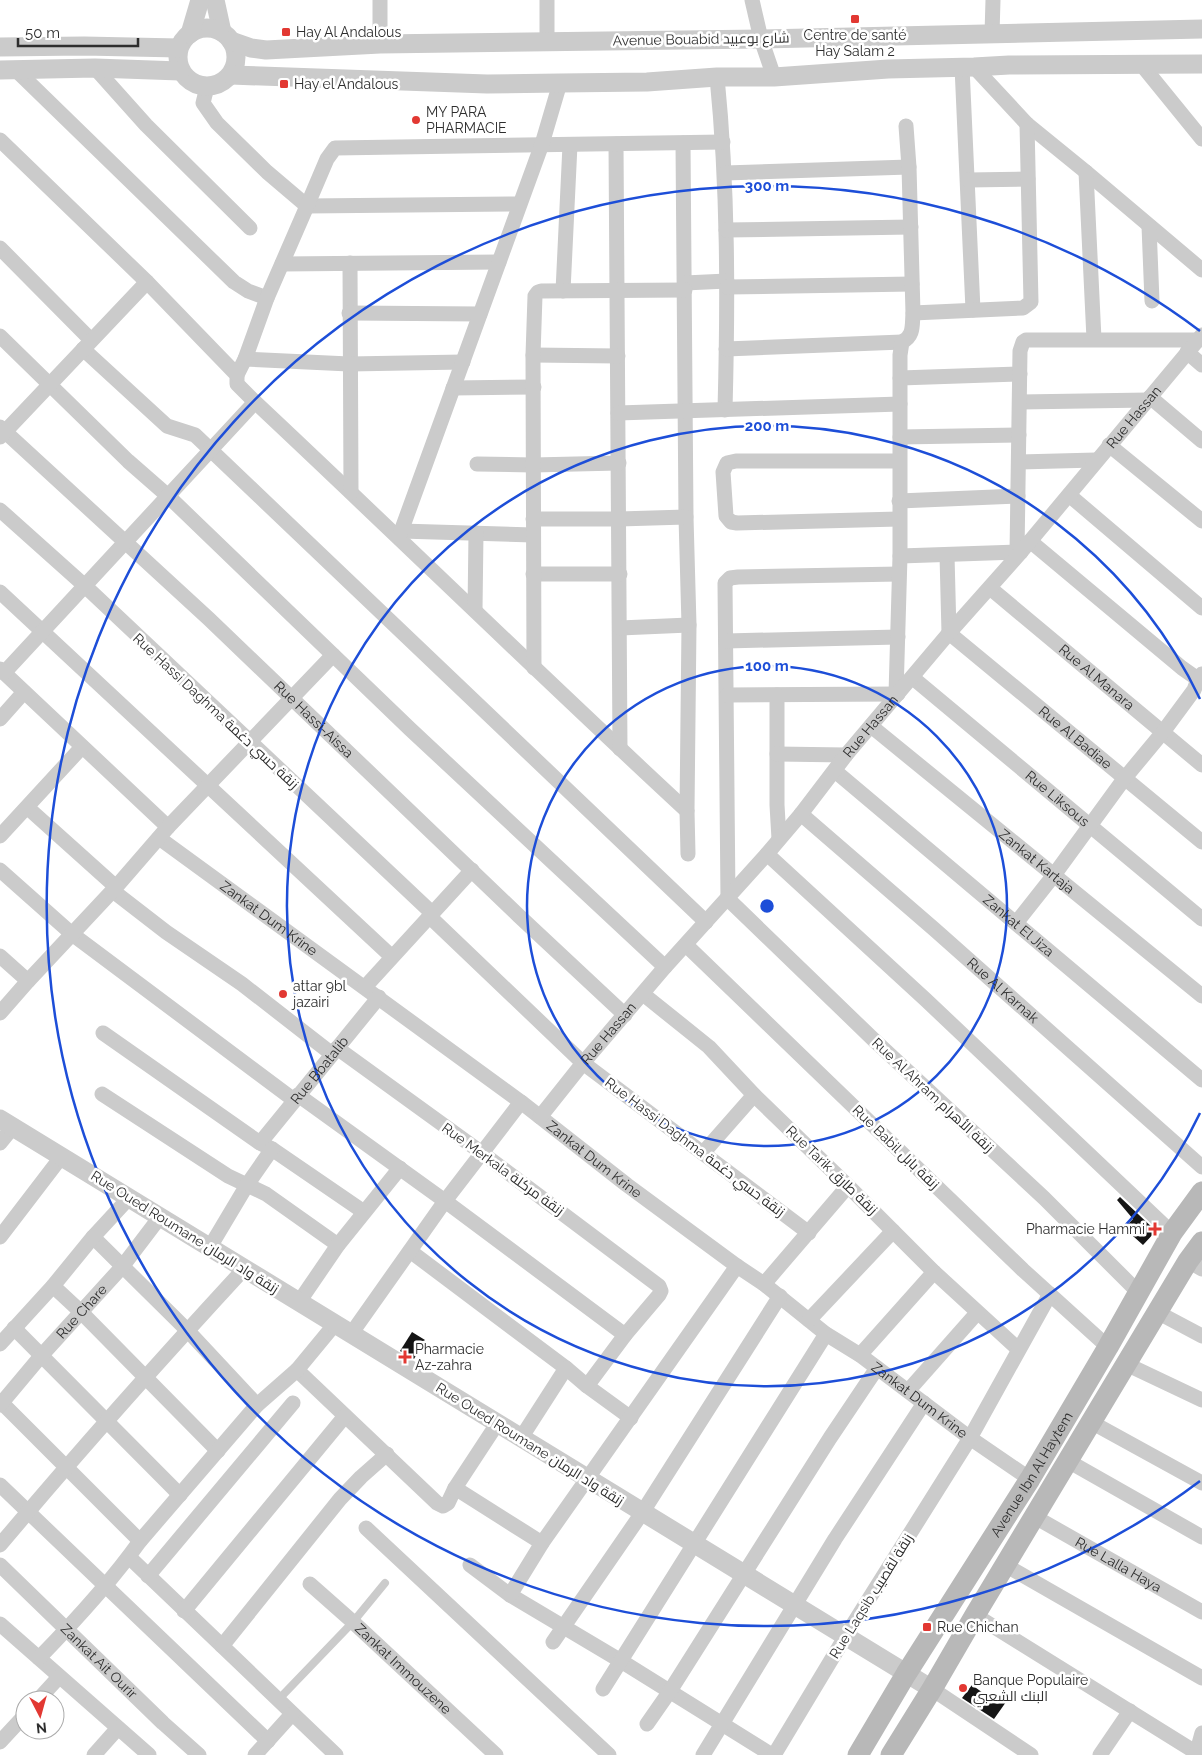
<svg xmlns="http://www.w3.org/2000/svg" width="1202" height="1755" font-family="Raleway,Cairo,sans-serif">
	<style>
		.building { fill: #151515 }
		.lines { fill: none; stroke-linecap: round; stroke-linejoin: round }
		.service { stroke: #cbcbcb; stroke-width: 8 }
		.minor { stroke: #cbcbcb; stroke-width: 15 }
		.tertiary { stroke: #cbcbcb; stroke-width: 19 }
		.secondary { stroke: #b8b8b8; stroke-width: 21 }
		.ring { fill: none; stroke: #1d4ed8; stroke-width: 2.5 }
		.poi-dot { fill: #e23832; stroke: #fff; stroke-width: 2 }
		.labels { text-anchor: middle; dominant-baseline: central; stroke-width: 5; stroke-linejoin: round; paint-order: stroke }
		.poi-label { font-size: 14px; fill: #2e2e2e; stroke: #fff; text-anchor: start }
		.street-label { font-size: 14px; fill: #2e2e2e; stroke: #fff }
		.centre { fill: #1d4ed8; stroke: #fff; stroke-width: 2.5 }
		.ring-label { font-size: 15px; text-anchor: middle; font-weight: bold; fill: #1d4ed8; stroke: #fff; stroke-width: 5; stroke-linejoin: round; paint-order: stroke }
	</style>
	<rect width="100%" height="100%" fill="#fff"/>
	<g class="building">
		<path d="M1120 1197 1156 1231 1143 1245 1124 1228 1133 1219 1117 1200Z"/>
		<path d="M412 1332 425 1340 414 1359 400 1351Z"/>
		<path d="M972 1685 990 1698 993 1693 1006 1702 994 1719 962 1698Z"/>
	</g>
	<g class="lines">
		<path class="service" d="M278 1700 353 1622 385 1583"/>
		<g class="minor">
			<path d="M380 0V44"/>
			<path d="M547 0V41"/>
			<path d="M752 0 761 39 774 77"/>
			<path d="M992 34 993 0"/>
			<path d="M1141 64 1202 139"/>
			<path d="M962 67 973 310"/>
			<path d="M974 67 1027 124 1086 172 1202 270"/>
			<path d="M95 68 146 125 250 228"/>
			<path d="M16 70 234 282 248 291 267 298"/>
			<path d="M717 77C728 188 728 298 725 410"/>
			<path d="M207 87 203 103 217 123 267 172 307 206 519 204"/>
			<path d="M0 140 147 282 237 375V384L255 402C399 537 541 676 687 811"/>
			<path d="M683 143 686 517 689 625 687 811 688 854"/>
			<path d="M616 144 620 749"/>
			<path d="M1086 172 1094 339"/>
			<path d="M725 173 909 167"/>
			<path d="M968 180 1028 179"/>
			<path d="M1149 226 1152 301"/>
			<path d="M726 230 911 227"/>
			<path d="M0 248 91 340"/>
			<path d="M350 263 351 492"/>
			<path d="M282 264 499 262"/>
			<path d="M685 283 727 281"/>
			<path d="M727 287 912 284"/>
			<path d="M563 291 570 145"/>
			<path d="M349 313 480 314"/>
			<path d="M913 313 1023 308 1031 302 1027 124"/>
			<path d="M0 336 128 461 168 496 410 729 665 967"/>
			<path d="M83 349 167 426 195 435 706 922"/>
			<path d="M726 349 902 342"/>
			<path d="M1187 352 1202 365"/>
			<path d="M533 355 618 356"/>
			<path d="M245 359 349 364 463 362"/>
			<path d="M237 375 245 359 267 298 307 206 327 159 335 148 723 142"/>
			<path d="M900 378 1020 374"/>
			<path d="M453 388 534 387"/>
			<path d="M1150 397 1202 441"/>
			<path d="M1020 402 1148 400"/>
			<path d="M618 413 900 404"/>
			<path id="s1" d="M0 427 209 619 519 916 625 1015"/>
			<path d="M0 437 147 282"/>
			<path d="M900 437 1019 435"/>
			<path d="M1109 445 1202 521"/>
			<path d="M899 461H736L727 463 723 472 726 516 731 522 737 523 899 519"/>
			<path d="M1019 462 1096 460"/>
			<path d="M477 464 533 465 619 463"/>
			<path d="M1069 495 1202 608"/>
			<path d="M899 501 1018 496"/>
			<path d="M0 510 85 586 432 913"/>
			<path d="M533 519H619L686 517"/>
			<path d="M401 531 533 535"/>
			<path d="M399 537 542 144 560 83"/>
			<path d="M1030 541 1182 668 1202 682"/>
			<path d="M1017 553 1020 351 1023 342 1026 340H1199"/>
			<path id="s2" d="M947 555 949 633 1202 842"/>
			<path d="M900 556 1021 552"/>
			<path d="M533 574H620"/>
			<path d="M899 574 738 577 730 578 725 583 728 899 875 1041 1044 1198 1138 1292"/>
			<path id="s3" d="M990 588 1202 765"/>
			<path d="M0 592 391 956"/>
			<path d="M475 610 476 533"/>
			<path d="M620 628 689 625"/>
			<path d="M726 641 898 637"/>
			<path d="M534 668 533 355 535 296 538 292 541 291 685 290"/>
			<path d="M0 669 168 827"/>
			<path d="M4 673 255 402"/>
			<path id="s4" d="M913 678 1202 919"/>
			<path d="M896 694 900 556V355L902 342C914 336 912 326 913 313L909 167 906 126"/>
			<path d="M727 695 898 694"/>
			<path d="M777 695V805L779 839"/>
			<path d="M0 719 24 692"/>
			<path id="s5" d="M871 726 1202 996"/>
			<path d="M777 754 846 755"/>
			<path id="s6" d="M835 771 1202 1080"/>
			<path d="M28 808 116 887"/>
			<path id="s7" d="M801 814 934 929 1202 1167"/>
			<path d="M0 836 82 747"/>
			<path id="s8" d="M159 838 521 1102 627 1185 737 1266 764 1284 826 1334 860 1355 970 1438 1030 1479"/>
			<path d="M767 854 926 1000 1172 1233"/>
			<path d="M0 870 72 934 294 1100"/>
			<path d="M113 891 166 932 242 984 332 1054"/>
			<path d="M429 916 583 1063 809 1233"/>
			<path d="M1016 923 1054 875 1124 779 1163 732 1194 690 1198 679 1202 674"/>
			<path d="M686 945 1023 1270 1108 1347"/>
			<path d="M0 956 28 981"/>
			<path d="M365 987 472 870"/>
			<path d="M643 994 709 1047 754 1095 848 1186 934 1272 1018 1349"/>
			<path d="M0 1013 28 981 116 887 168 827 333 655"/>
			<path d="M103 1033 260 1143 272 1149 364 1212"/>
			<path d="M337 1048 482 1153 659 1286 661 1291 659 1295 625 1335 587 1386"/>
			<path d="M102 1094 228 1176 266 1194 338 1245"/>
			<path d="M298 1095 445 1201 625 1335"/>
			<path id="s9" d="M540 1117 583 1063 665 967 767 854 801 814 846 755 949 633 1021 552 1202 335"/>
			<path d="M0 1143 13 1127"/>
			<path id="s10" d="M260 1143 379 997"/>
			<path d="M703 1153 754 1095"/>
			<path d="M0 1237 62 1156"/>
			<path d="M93 1237 188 1331 257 1405"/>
			<path d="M210 1247 247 1185 272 1149"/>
			<path d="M410 1251 566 1368 587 1386 631 1418"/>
			<path d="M1188 1261 1202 1269"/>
			<path d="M764 1284 848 1186"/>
			<path d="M53 1286 81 1312 218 1451"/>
			<path d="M299 1302 338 1245 400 1168"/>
			<path d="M1157 1312 1202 1336"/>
			<path d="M809 1320 893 1231"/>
			<path d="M14 1328 180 1495"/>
			<path d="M351 1334 445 1201 521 1102"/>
			<path d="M0 1344 53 1286 93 1237 129 1198"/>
			<path d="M860 1355 934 1272"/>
			<path d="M1126 1364 1202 1400"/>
			<path d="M297 1370 437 1503 443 1506 448 1503 455 1488 497 1424"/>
			<path d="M908 1391 977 1313"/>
			<path d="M0 1401 140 1541"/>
			<path id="s11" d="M0 1405 41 1356 122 1267 160 1217"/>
			<path d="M1091 1422 1202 1483"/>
			<path d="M521 1438 566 1368"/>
			<path d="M1068 1461 1202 1537"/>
			<path d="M0 1485 268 1741"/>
			<path d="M455 1488 542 1543"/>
			<path id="s12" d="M1035 1517 1202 1612"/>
			<path d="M366 1528 609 1755"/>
			<path d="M0 1545C79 1451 161 1359 244 1269"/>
			<path d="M129 1557 336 1755"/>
			<path id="s13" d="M0 1565 163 1723 199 1755"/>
			<path d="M470 1565 510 1595 621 1661 772 1755"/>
			<path d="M1005 1565 1202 1678"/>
			<path d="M148 1576 293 1403"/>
			<path id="s14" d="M310 1584 353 1622 496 1755"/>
			<path d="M510 1595 542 1543 737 1266"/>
			<path d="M184 1611 345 1416"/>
			<path d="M975 1615 1197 1753"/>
			<path d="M0 1624 149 1755"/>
			<path d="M553 1642 642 1513 780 1296"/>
			<path d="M222 1646 340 1499 361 1477 387 1454"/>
			<path d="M39 1658C75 1621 111 1582 140 1541L257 1405 297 1370 335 1324"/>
			<path d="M603 1689 826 1334"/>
			<path d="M932 1689 1031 1755"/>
			<path d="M38 1700 59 1677"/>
			<path d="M647 1724 670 1691 830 1438 877 1368"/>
			<path d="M0 1742 25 1715"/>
			<path d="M94 1755 118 1728"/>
			<path d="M255 1755 292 1714"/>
			<path d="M703 1755 835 1539 924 1403"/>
			<path d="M774 1755 845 1637 970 1438 1050 1294"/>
			<path d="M1100 1755 1130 1711"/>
			<path d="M1196 1755 1202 1733"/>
		</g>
		<g class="tertiary">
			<path d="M215 0 222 32"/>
			<circle cx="207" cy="57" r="29"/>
			<path d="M190 34 200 0"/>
			<path d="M231 41 251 48 266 50 380 44 761 39 1202 29"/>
			<path d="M0 47 84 46 179 48"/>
			<path d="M0 70 95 68 180 71"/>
			<path d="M231 75 487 84 560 83 647 82 717 77H774L888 69 974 67 1009 65 1202 64"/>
			<path d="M0 1119 932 1689"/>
		</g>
		<g class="secondary">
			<path id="s15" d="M858 1755 906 1674 1030 1479 1108 1347 1172 1233 1202 1192"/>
			<path d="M891 1755 932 1689 975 1615 1188 1261 1202 1242"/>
		</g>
	</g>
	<g class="ring">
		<circle cx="767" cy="906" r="240"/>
		<path d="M1200 1113A480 480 0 1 1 1200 699"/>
		<path d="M1200 1481A720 720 0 1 1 1200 331"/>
	</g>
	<g class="poi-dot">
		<rect x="850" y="14" width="10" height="10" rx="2.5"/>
		<rect x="281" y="27" width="10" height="10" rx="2.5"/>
		<rect x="279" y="79" width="10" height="10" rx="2.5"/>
		<circle cx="416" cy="120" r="5"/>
		<circle cx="283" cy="994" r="5"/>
		<path d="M1152.5 1221.5h5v5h5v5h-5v5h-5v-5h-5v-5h5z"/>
		<path d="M402.5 1349.5h5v5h5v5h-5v5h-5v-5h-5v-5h5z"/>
		<rect x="922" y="1622" width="10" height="10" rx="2.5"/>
		<circle cx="963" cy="1688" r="5"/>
	</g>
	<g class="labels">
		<g class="poi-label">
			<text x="296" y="32">Hay Al Andalous</text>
			<text x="855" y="35" text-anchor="middle">Centre de santé<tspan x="855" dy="16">Hay Salam 2</tspan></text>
			<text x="294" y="84">Hay el Andalous</text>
			<text x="426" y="112">MY PARA<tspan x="426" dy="16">PHARMACIE</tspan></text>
			<text x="293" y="986">attar 9bl<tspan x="293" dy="16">jazairi</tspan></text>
			<text x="1145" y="1229" text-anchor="end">Pharmacie Hammi</text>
			<text x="415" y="1349">Pharmacie<tspan x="415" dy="16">Az-zahra</tspan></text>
			<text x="937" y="1627">Rue Chichan</text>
			<text x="973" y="1680">Banque Populaire<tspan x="973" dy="16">البنك الشعبي</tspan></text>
		</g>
		<g class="street-label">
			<text transform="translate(701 39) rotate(-1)">Avenue Bouabid شارع بوعبيد</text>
			<text stroke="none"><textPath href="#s9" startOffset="918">Rue Hassan</textPath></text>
			<text stroke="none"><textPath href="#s3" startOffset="139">Rue Al Manara</textPath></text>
			<text transform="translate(216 711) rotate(43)">Rue Hassi Daghma زنقة حسي دغمة</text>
			<text stroke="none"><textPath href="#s1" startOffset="429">Rue Hassi-Aissa</textPath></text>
			<text stroke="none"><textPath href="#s9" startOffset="512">Rue Hassan</textPath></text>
			<text stroke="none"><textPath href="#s2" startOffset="242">Rue Al Badiae</textPath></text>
			<text stroke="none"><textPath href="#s4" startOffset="188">Rue Liksous</textPath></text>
			<text stroke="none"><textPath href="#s5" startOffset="214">Zankat Kartaja</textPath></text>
			<text stroke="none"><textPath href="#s8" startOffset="136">Zankat Dum Krine</textPath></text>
			<text stroke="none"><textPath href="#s6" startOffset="240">Zankat El Jiza</textPath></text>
			<text stroke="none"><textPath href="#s7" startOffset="268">Rue Al Karnak</textPath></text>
			<text stroke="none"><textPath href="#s9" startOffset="108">Rue Hassan</textPath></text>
			<text stroke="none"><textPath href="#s10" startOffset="94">Rue Bbatalib</textPath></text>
			<text transform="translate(933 1095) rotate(43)">Rue Al Ahram زنقة الأهرام</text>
			<text transform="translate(695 1147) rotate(37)">Rue Hassi Daghma زنقة حسي دغمة</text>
			<text transform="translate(896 1147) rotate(44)">Rue Babil زنقة بابل</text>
			<text stroke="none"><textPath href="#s8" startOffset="541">Zankat Dum Krine</textPath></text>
			<text transform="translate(503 1169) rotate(36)">Rue Merkala زنقة مركلة</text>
			<text transform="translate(832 1170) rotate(44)">Rue Tarik زنقة طارق</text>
			<text transform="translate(185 1232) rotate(32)">Rue Oued Roumane زنقة واد الرمان</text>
			<text stroke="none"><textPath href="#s11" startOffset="124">Rue Chare</textPath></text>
			<text stroke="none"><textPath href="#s8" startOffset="946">Zankat Dum Krine</textPath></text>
			<text transform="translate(530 1444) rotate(32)">Rue Oued Roumane زنقة واد الرمان</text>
			<text stroke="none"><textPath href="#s15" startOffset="330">Avenue Ibn Al Haytem</textPath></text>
			<text stroke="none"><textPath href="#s12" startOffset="96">Rue Lalla Haya</textPath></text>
			<text transform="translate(871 1596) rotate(-58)">Rue Laqsib زنقة لقصيب</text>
			<text stroke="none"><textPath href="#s13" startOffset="138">Zankat Ait Ourir</textPath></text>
			<text stroke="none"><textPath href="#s14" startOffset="126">Zankat Immouzene</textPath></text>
		</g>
	</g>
	<circle cx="767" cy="906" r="8" class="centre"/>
	<g class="ring-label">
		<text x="767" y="191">300 m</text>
		<text x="767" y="431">200 m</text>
		<text x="767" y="671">100 m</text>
	</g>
	<g transform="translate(40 1715) rotate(174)"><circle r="24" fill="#ffffff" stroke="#ababab"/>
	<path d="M0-4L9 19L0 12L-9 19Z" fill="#e23832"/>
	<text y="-8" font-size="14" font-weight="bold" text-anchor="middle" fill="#2e2e2e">N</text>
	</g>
	<path d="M18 38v8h120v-8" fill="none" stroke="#2e2e2e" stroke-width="2.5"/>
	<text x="25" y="38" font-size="15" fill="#2e2e2e" stroke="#ffffff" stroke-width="4" paint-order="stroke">50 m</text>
</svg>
